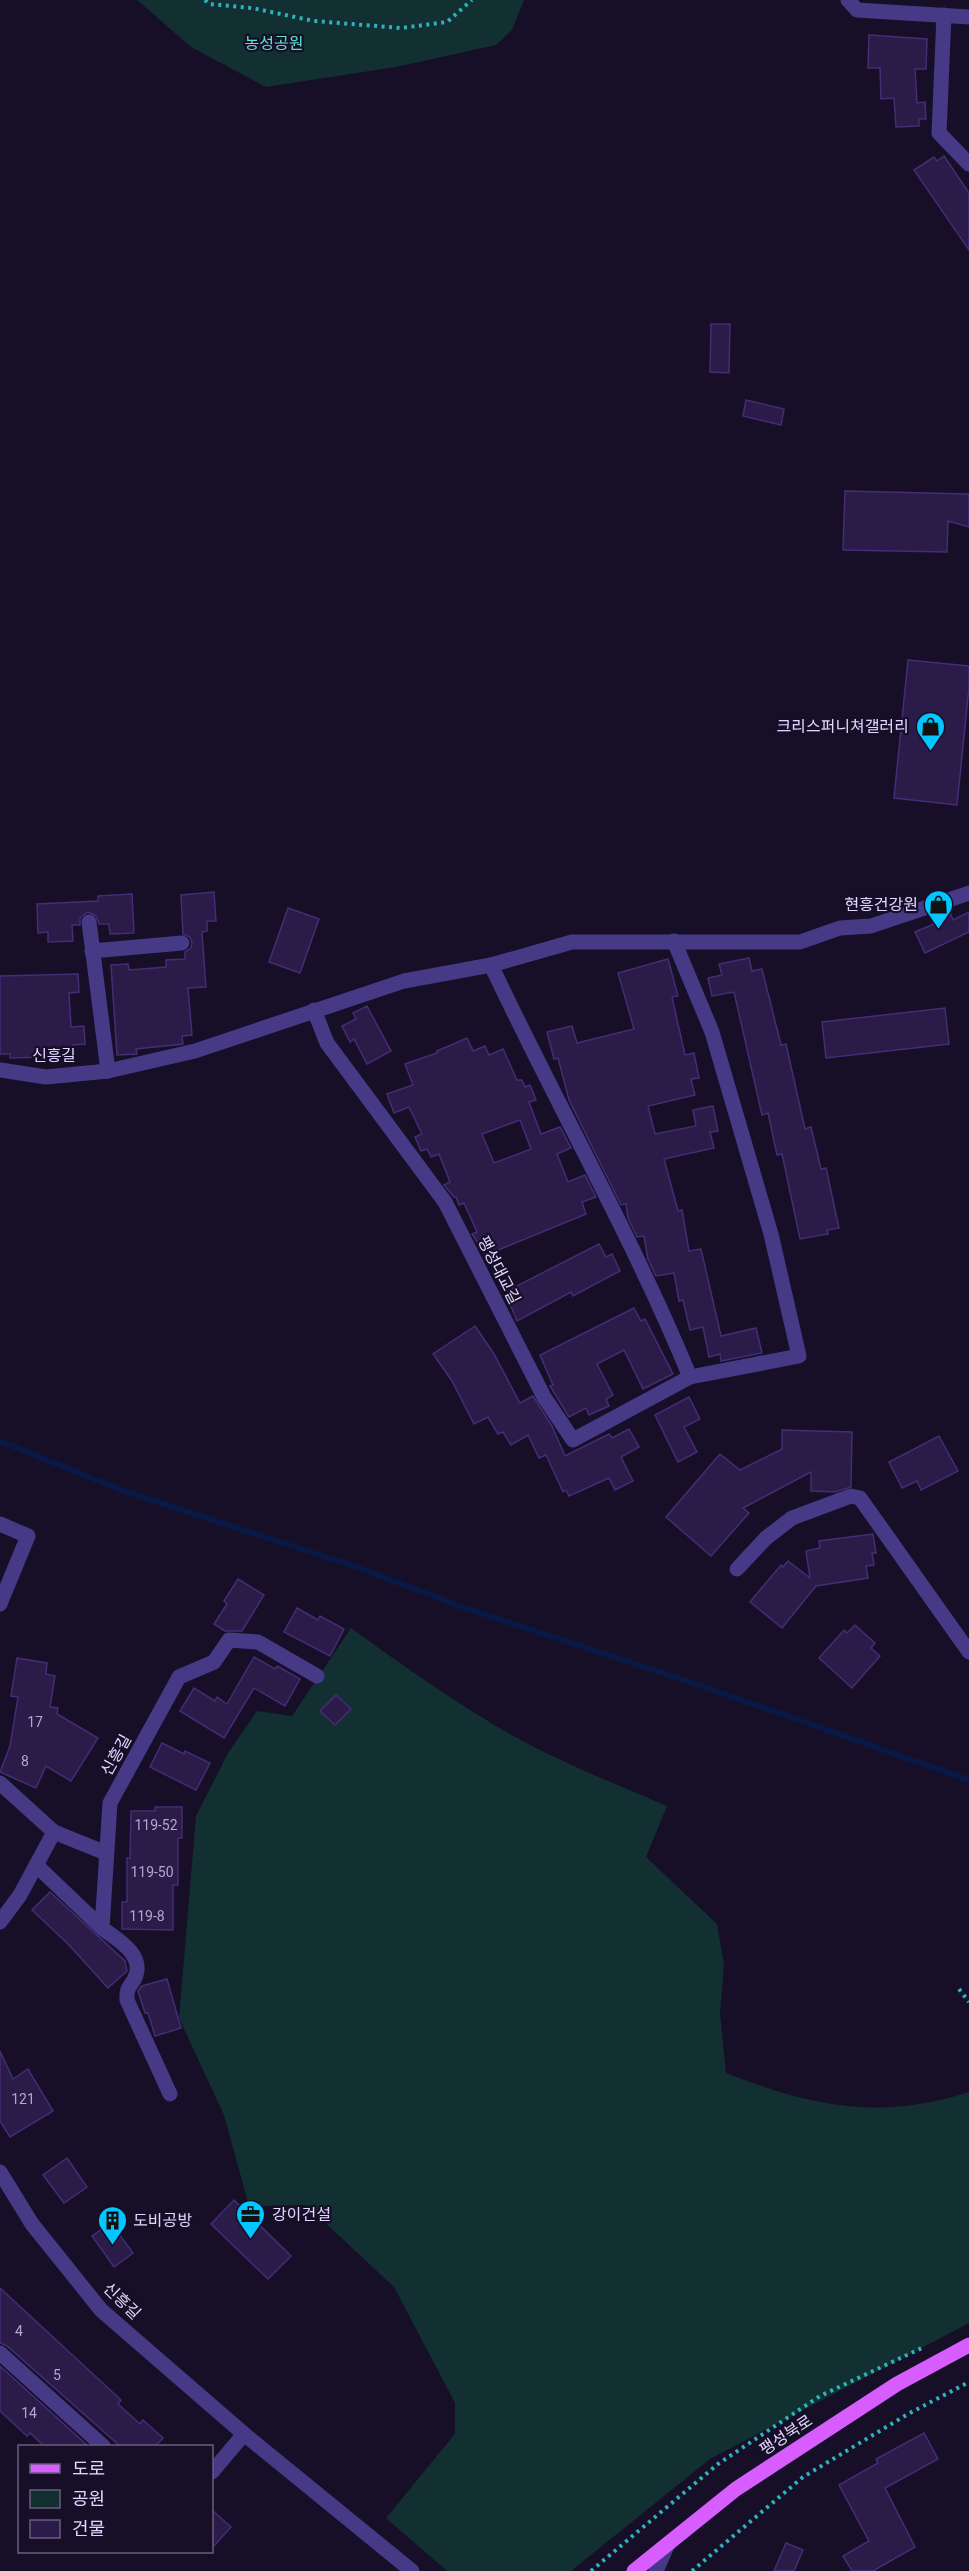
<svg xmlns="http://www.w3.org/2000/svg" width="969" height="2571" font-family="Roboto,'Noto Sans KR',sans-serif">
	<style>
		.green { fill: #122f32 }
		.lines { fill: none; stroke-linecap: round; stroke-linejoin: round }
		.stream { stroke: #0a1846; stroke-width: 6 }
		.building { fill: #2a1b49; stroke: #442d75; stroke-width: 1.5; fill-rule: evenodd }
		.path { stroke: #2eb2bb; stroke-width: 4; stroke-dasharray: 3 4.5; stroke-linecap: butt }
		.minor { stroke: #463a87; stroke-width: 15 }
		.major { stroke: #d75dff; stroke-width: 15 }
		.labels { text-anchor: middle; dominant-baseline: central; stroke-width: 4.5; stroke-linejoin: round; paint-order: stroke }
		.number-label { font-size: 14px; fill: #b2a7d2 }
		.park-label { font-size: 16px; fill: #5fe2d1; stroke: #160f27 }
		.poi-label { font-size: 16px; fill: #e0d6ff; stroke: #160f27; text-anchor: end }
		.street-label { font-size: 16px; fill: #e0d6ff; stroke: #160f27 }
	</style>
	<rect width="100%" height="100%" fill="#160f27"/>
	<g class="green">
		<path d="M137 0H524L512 30 496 45 396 67 266 87 191 47Z"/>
		<path d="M351 1628C398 1662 446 1696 496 1726 550 1758 609 1781 667 1806L646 1857 717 1924 724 1965 720 2014 726 2073C811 2106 879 2121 969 2092V2323L710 2459 571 2571H447L386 2518 455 2434V2403L394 2287 306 2205 249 2206 224 2115 179 2018 196 1816 228 1753 257 1711 292 1716Z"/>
	</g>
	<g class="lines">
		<path class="stream" d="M0 1441 124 1491 359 1568 463 1607 699 1685 969 1780"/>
	</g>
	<g class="building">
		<path d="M869 35 927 39 926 69H915L917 103 925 102 926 119H919V126L896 127 894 98 881 99 880 68H868Z"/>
		<path d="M944 156 969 193V250L914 170 934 157 937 161Z"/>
		<path d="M711 324H730L729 373 710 372Z"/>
		<path d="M746 400 784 409 781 425 743 416Z"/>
		<path d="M845 491 969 494V527L948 521 947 552 843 550Z"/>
		<path d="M908 660 969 666V687L957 805 894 798Z"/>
		<path d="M214 892 216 921H207V931L202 932 206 987 188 988 192 1035 182 1036 183 1044 136 1049 137 1054 117 1055 111 965 128 964 129 970 166 967V960L185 959V952L191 948 192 943 190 937 183 934 181 895Z"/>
		<path d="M132 894 134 933 110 934 109 924H99L96 916 88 912 80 918V925H72L73 941 48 942V932L38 933 37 904 98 901V896Z"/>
		<path d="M288 908 319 919 300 973 269 962Z"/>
		<path d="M949 910 953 920 969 912V932L925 953 915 932 934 924 931 919Z"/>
		<path d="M749 958 752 971 762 969 781 1045 786 1044 805 1129 811 1127 821 1169 826 1168 839 1228 827 1230 828 1234 800 1239 782 1154 777 1155 768 1113 762 1115 734 992 712 996 708 978 722 975 719 964Z"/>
		<path d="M668 959 678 996 672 997 685 1055 694 1053 699 1078 691 1079 695 1095 648 1106 655 1134 696 1126 693 1110 713 1106 718 1131 710 1132 714 1148 664 1159 678 1211 682 1210 689 1251 701 1249 721 1336 756 1328 762 1353 721 1361 720 1354 709 1357 703 1327 690 1330 683 1300 679 1301 674 1273 656 1276 648 1259 644 1236 637 1237 628 1218 626 1204 621 1205 569 1100 558 1058 554 1059 547 1032 572 1026 577 1043 634 1029 618 973Z"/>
		<path d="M78 974 79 992 69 993 71 1027 84 1026 85 1044 73 1045 74 1056 10 1058V1054H0V976Z"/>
		<path d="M367 1006 391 1051 367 1064 354 1039 350 1042 342 1026 356 1019 353 1013Z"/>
		<path d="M945 1008 949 1044 826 1058 822 1022Z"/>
		<path d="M467 1038 473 1051 485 1046 489 1055 503 1049 517 1080H522L525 1087 530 1085 536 1100 529 1102 541 1134 560 1127 571 1148 557 1154 568 1182 585 1175 596 1197 582 1202 586 1214 486 1255 472 1234 477 1232 464 1203 459 1205 456 1197H454L444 1185 450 1182 439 1154 431 1157 427 1149 421 1151 415 1137 422 1134 409 1107 394 1113 387 1094 413 1085 405 1064 437 1053V1051ZM520 1120 531 1149 494 1163 482 1134Z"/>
		<path d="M599 1244 606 1257 612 1254 620 1271 573 1296 571 1292 517 1321 505 1292Z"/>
		<path d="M634 1308 641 1321 645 1319 673 1374 643 1389 624 1350 597 1364 613 1395 606 1399 609 1406 589 1415 586 1408 569 1417 550 1386 553 1385 540 1355Z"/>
		<path d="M475 1326 494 1354 520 1403 533 1396 552 1426 565 1456 609 1434 612 1438 629 1429 639 1447 621 1457 633 1481 615 1490 609 1478 569 1496 566 1490 563 1492 546 1455 539 1458 528 1435 511 1445 503 1432 498 1434 488 1417 474 1424 452 1381 433 1354Z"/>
		<path d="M689 1397 700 1419 684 1427 697 1452 678 1462 655 1415Z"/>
		<path d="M782 1430 852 1432 851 1487 835 1492 811 1491V1472L743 1508 749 1513 711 1556 666 1517 720 1454 740 1470 782 1449Z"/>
		<path d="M939 1436 958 1471 921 1490 917 1481 902 1488 889 1462Z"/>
		<path d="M873 1534 876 1553H872L874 1565 866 1566 868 1578 816 1586 782 1628 750 1602 781 1565 783 1567 788 1561 810 1578 806 1551 820 1548 819 1541Z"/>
		<path d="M238 1579 264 1595 242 1631H225L214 1624 227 1604 224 1601Z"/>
		<path d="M297 1608 318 1620 320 1616 344 1629 330 1656 284 1632Z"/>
		<path d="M855 1625 875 1643 871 1648 880 1656 852 1688 819 1658 844 1630 847 1633Z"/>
		<path d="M254 1657 275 1669 277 1666 300 1679 285 1706 254 1688 224 1738 180 1711 194 1688 215 1701 217 1697 227 1704Z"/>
		<path d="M17 1658 47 1663 46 1674 55 1676 50 1707 58 1708 57 1714 98 1738 71 1781 46 1766 36 1788 0 1772 10 1746 18 1697 11 1696Z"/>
		<path d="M336 1695 351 1709 335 1725 320 1711Z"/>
		<path d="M162 1743 184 1754 185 1751 210 1763 196 1790 150 1767Z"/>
		<path d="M155 1807H182V1838H178V1885H173V1930L122 1929V1902H127V1858H130L131 1811H155Z"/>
		<path d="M50 1892 125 1961 127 1971 108 1988 69 1945 32 1910Z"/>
		<path d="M167 1979 181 2028 155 2036 148 2013H145L138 1991 142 1986Z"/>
		<path d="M0 2051 13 2079 28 2069 53 2111 10 2137 0 2121Z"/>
		<path d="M67 2158 87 2187 64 2203 43 2175Z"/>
		<path d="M234 2200 291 2256 268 2279 211 2224Z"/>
		<path d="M111 2223 133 2253 114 2267 92 2236Z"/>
		<path d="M0 2288 121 2400 118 2404 140 2424 143 2420 163 2438 155 2446H120L7 2346 0 2343Z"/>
		<path d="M0 2366 88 2446H44L30 2433 27 2436 0 2411Z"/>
		<path d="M924 2433 938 2459 885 2488 915 2547 873 2571H852L843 2556 869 2541 839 2485 878 2463 876 2459Z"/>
		<path d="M212 2510 231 2527 212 2548Z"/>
		<path d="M786 2543 803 2550 794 2571H774Z"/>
	</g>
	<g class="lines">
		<g class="path">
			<path d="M205 0 209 4 252 8 314 21 401 28 447 22 472 0"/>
			<path d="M959 1989 969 2002"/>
			<path d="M591 2571 718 2464 820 2396 924 2347"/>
			<path d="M692 2571 803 2477 908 2414 969 2382"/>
		</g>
		<g class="minor">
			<path d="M848 0 857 10 969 17"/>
			<path d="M944 15 939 133 969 164"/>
			<path d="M89 922 108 1071"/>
			<path d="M92 951 182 943"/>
			<path d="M491 965C556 1103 632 1236 690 1377"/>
			<path d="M314 1010 327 1043 445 1202 544 1397 573 1440 690 1377 799 1356 771 1234 712 1032 674 941"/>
			<path d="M0 1070 46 1077 108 1071 195 1051 404 981 491 965 572 942H800L840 928 871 926 969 893"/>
			<path d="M0 1524 28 1536 0 1604"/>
			<path d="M737 1569 766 1538 792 1518 851 1496 860 1498 969 1652"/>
			<path d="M0 1783 54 1832 106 1853"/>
			<path d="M36 1865 102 1928 110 1803 179 1677 214 1662 229 1640 258 1642 317 1676"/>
			<path d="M0 1922 20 1895 54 1832"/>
			<path d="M102 1928C116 1939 143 1953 136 1975 133 1986 126 1984 127 2000L170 2094"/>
			<path d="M0 2172 32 2224 101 2310 244 2434 412 2571"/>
			<path d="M0 2353 103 2446"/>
			<path d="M212 2472 244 2434"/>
			<path d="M656 2571 667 2546"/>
		</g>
		<path class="major" d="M634 2571 736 2489 897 2384 969 2345"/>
	</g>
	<defs>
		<symbol id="shop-pin" viewBox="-11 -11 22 30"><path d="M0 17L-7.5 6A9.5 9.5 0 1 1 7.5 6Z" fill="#02c6ff" stroke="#160f27"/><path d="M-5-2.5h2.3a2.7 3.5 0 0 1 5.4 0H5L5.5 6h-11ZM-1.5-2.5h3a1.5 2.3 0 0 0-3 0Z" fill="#111"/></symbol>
		<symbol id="office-pin" viewBox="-11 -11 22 30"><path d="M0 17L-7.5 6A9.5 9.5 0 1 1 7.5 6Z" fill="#02c6ff" stroke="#160f27"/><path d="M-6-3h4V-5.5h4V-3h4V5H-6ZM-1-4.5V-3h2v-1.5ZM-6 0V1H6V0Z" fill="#111"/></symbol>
		<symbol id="building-pin" viewBox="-11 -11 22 30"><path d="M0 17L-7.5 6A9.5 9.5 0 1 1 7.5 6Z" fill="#02c6ff" stroke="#160f27"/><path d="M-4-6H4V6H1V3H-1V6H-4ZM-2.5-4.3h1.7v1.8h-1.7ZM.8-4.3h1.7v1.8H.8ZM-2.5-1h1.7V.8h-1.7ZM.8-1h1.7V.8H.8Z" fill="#111"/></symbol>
	</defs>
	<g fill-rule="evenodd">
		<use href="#shop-pin" x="914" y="710" width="33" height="45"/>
		<use href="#shop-pin" x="922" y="888" width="33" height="45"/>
		<use href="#office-pin" x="234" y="2198" width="33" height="45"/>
		<use href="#building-pin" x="96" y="2204" width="33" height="45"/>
	</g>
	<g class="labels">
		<g class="number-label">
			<text x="35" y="1722">17</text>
			<text x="25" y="1761">8</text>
			<text x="156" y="1825">119-52</text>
			<text x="152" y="1872">119-50</text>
			<text x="147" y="1916">119-8</text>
			<text x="23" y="2099">121</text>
			<text x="19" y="2331">4</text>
			<text x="57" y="2375">5</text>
			<text x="29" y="2413">14</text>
		</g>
		<g class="park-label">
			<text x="274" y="43">농성공원</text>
		</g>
		<g class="poi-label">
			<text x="909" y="726">크리스퍼니쳐갤러리</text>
			<text x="918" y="904">현흥건강원</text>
			<text x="272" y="2214" text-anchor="start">강이건설</text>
			<text x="133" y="2220" text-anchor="start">도비공방</text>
		</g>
		<g class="street-label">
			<text x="54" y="1055">신흥길</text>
			<text transform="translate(499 1270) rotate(63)">팽성대교길</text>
			<text transform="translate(116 1755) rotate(-61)">신흥길</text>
			<text transform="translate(122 2301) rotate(44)">신흥길</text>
			<text transform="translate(786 2435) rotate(-33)">팽성북로</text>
		</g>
	</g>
	<rect x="18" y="2445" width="195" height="108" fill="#160f27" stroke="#675f7d" stroke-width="1.5"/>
	<rect x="30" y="2464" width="30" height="9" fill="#d75dff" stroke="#675f7d" stroke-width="1.5"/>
	<text x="72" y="2475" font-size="18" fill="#e0d6ff">도로</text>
	<rect x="30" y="2490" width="30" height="18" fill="#122f32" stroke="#675f7d" stroke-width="1.5"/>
	<text x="72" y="2505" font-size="18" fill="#e0d6ff">공원</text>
	<rect x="30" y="2520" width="30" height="18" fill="#2a1b49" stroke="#675f7d" stroke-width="1.5"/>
	<text x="72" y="2535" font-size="18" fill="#e0d6ff">건물</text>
</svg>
